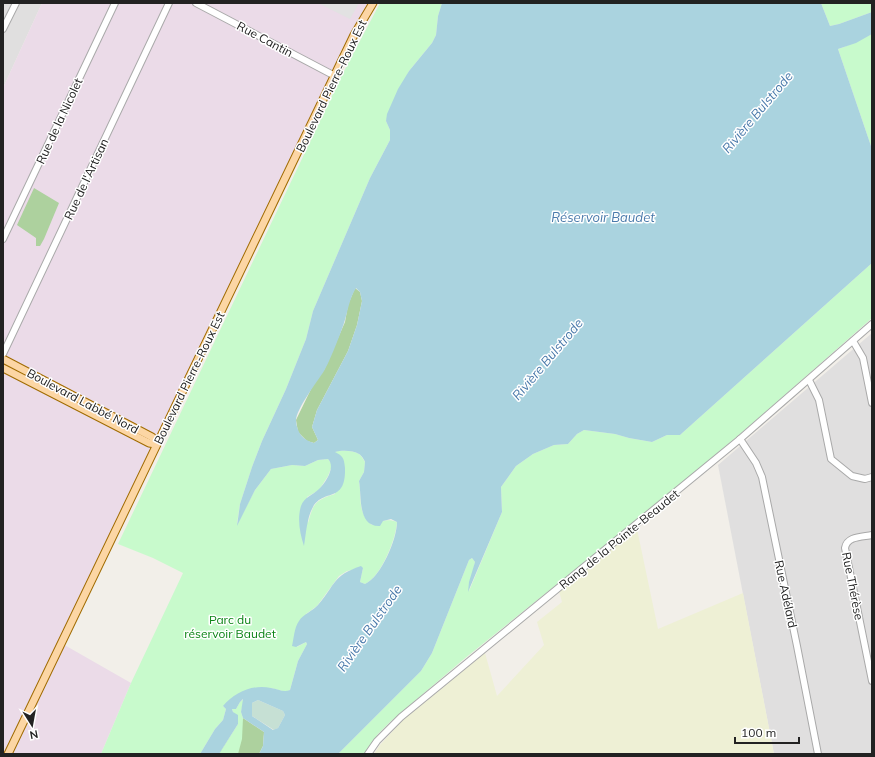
<svg xmlns="http://www.w3.org/2000/svg" width="875" height="757" font-family="Mulish,sans-serif">
	<style>
		.residential { fill: #e0dfdf }
		.industrial { fill: #ebdbe8 }
		.farmland { fill: #eef0d5 }
		.forest { fill: #add19e }
		.wetland { fill: #c6e0d4 }
		.park { fill: #c8facc }
		.parking { fill: #e2e2e2 }
		.water { fill: #aad3df; fill-rule: evenodd }
		.lines { fill: none; stroke-linecap: round; stroke-linejoin: round }
		.minor-casing { stroke: #a9a9a9; stroke-width: 8 }
		.major-casing { stroke: #a06b00; stroke-width: 9 }
		.minor { stroke: #fff; stroke-width: 6 }
		.major { stroke: #fcd6a4; stroke-width: 7 }
		.labels { text-anchor: middle; dominant-baseline: central; stroke-width: 3; stroke-linejoin: round; paint-order: stroke }
		.street-label { font-size: 12px; fill: #222; stroke: #fff }
		.park-label { font-size: 12px; fill: #0c8416; stroke: #fff }
		.water-label { font-size: 13px; font-style: italic; fill: #4a7aab; stroke: #fff }
	</style>
	<rect width="100%" height="100%" fill="#f2efe9"/>
	<g class="residential">
		<path d="M3 3H42L3 88Z"/>
		<path d="M872 333V754H774L718 465Z"/>
	</g>
	<path class="industrial" d="M42 3H373L61 643 131 683 101 754H3V88Z"/>
	<path class="farmland" d="M637 529 658 629 743 593 774 754H374L380 745 403 720 485 653 497 696 544 645 537 622 562 602 559 591Z"/>
	<g class="forest">
		<path d="M34 188 59 203 44 239 40 246H36V238L17 225Z"/>
		<path d="M355 288 360 292 362 301 357 325 348 351 317 410 312 427 318 440 314 443 307 441 298 432 296 420 313 385 324 370 345 322 348 305Z"/>
		<path d="M243 718 264 732 263 746 259 754H219Z"/>
	</g>
	<path class="wetland" d="M258 700 283 711 285 715 278 728 274 730 252 716V703Z"/>
	<g class="park">
		<path d="M380 3H442L438 16 436 35 432 43 409 71 386 121 390 130V140L370 178 313 311 306 339 286 389 262 441 252 467 240 504 237 524 255 490 271 469 292 465 305 466 318 460 328 459 331 463 332 466 328 476 319 490 307 497 308 523C313 504 315 500 335 494L334 452C340 450 353 450 359 454 361 455 363 459 365 462L364 472 359 481C362 499 357 512 372 525 381 522 387 518 397 522 396 539 381 577 365 584L360 582 363 568 347 571 339 576 317 606 306 614 297 647 306 642 307 644 298 661 290 690 286 692 271 688 223 706 226 709 223 720 215 729 200 754H101L131 683 183 573 153 558 118 544 342 75Z"/>
		<path d="M821 3H872V12L839 24 830 26Z"/>
		<path d="M872 34V149L838 49 844 47Z"/>
		<path d="M872 263V318L753 423 664 498 464 659 390 722 378 734 364 754H338L421 671 432 653 469 560 472 558 475 562 469 591 502 512 501 487 516 466 533 454 554 445 568 444 577 434 584 430 615 434 629 438 652 442 667 435H680Z"/>
		<path d="M244 699 241 712 243 718 242 739 238 754H219L238 724 232 709H236L240 702Z"/>
	</g>
	<path class="parking" d="M318 3H359L350 19Z"/>
	<path class="water" d="M442 3H821L830 26 839 24 872 12V34L856 43 838 49 872 149V263L680 435H667L652 442 629 438 615 434 584 430 577 434 568 444 554 445 533 454 516 466 501 487 502 512 468 592 469 582 475 562 472 558 469 560 432 653 421 671 338 754H259L263 746 264 732 243 718 241 712 243 699 240 702 236 709H232L233 712 238 715V724L219 754H200L215 729 223 720 226 709 223 706C235 692 253 684 271 688 278 689 284 693 290 690L298 661 307 644 306 642 296 647 292 646C294 638 294 628 299 621 303 614 313 611 318 605 336 584 332 576 361 566L363 568 360 582 365 584C381 577 397 539 397 522L391 519 383 521 380 526C357 527 362 496 359 481L364 472 365 462C364 459 361 455 359 454 353 450 341 450 335 452 343 456 344 458 345 468 346 504 324 488 313 507 307 517 306 534 304 546 300 534 297 519 301 506 304 497 313 495 319 489 326 482 336 467 328 459L318 460 305 466 292 465 271 469 255 490 237 526 240 504 252 467 262 441 286 389 306 339 313 311 370 178 390 140V130L386 121 387 114 398 89 409 71 432 43 436 35 438 16ZM356 288 360 292 362 301 357 325 348 351 317 410 312 427 318 440 314 443C303 440 297 433 296 421 296 409 317 382 324 371 330 361 340 335 344 323 348 311 349 299 356 288ZM258 700 283 711 285 715 278 728 273 730 252 716V703Z"/>
	<g class="lines">
		<defs>
			<g id="minor">
				<path d="M196 3 335 76"/>
				<path d="M3 29 16 3"/>
				<path d="M3 239 115 3"/>
				<path d="M853 341 863 358 872 403"/>
				<path d="M3 354 169 3"/>
				<path d="M809 380 819 400 831 459 852 476 865 479 872 477"/>
				<path d="M740 439 756 463 762 477 797 646 818 754"/>
				<path d="M872 535C862 537 847 536 845 548L872 681"/>
				<path d="M368 754 377 741 401 717 740 439 872 324"/>
			</g>
			<g id="major">
				<path d="M3 359 152 437 156 444"/>
				<path d="M3 368 149 443 156 444"/>
				<path d="M8 754 354 35 373 3"/>
			</g>
		</defs>
		<use href="#minor" class="minor-casing"/>
		<use href="#major" class="major-casing"/>
		<use href="#minor" class="minor"/>
		<use href="#major" class="major"/>
	</g>
	<g class="labels">
		<g class="street-label">
			<text transform="translate(265 39) rotate(28)">Rue Cantin</text>
			<text transform="translate(331 86) rotate(-64)">Boulevard Pierre-Roux Est</text>
			<text transform="translate(59 121) rotate(-65)">Rue de la Nicolet</text>
			<text transform="translate(86 179) rotate(-65)">Rue de l'Artisan</text>
			<text transform="translate(189 378) rotate(-64)">Boulevard Pierre-Roux Est</text>
			<text transform="translate(83 401) rotate(28)">Boulevard Labbé Nord</text>
			<text transform="translate(619 539) rotate(-39)">Rang de la Pointe-Beaudet</text>
			<text transform="translate(853 586) rotate(79)">Rue Thérèse</text>
			<text transform="translate(786 594) rotate(78)">Rue Adélard</text>
		</g>
		<g class="park-label">
			<text x="230" y="619">Parc du<tspan x="230" dy="14">réservoir Baudet</tspan></text>
		</g>
		<g class="water-label">
			<text transform="translate(757 112) rotate(-50)">Rivière Bulstrode</text>
			<text x="603" y="217">Réservoir Baudet</text>
			<text transform="translate(547 359) rotate(-50)">Rivière Bulstrode</text>
			<text transform="translate(369 628) rotate(-55)">Rivière Bulstrode</text>
		</g>
	</g>
	<rect width="875" height="757" fill="none" stroke="#222222" stroke-width="8"/>
	<g transform="translate(32 725) rotate(169)" stroke="#ffffff" stroke-width="3" paint-order="stroke">
	<path d="M0-3L7 15L0 10L-7 15Z" fill="#222222"/>
	<text y="-6" font-size="11" font-weight="bold" text-anchor="middle" fill="#222222">N</text>
	</g>
	<path d="M735 737v6h64v-6" fill="none" stroke="#222222" stroke-width="2"/>
	<text x="741" y="737" font-size="12" fill="#222222" stroke="#ffffff" stroke-width="3" paint-order="stroke">100 m</text>
</svg>
